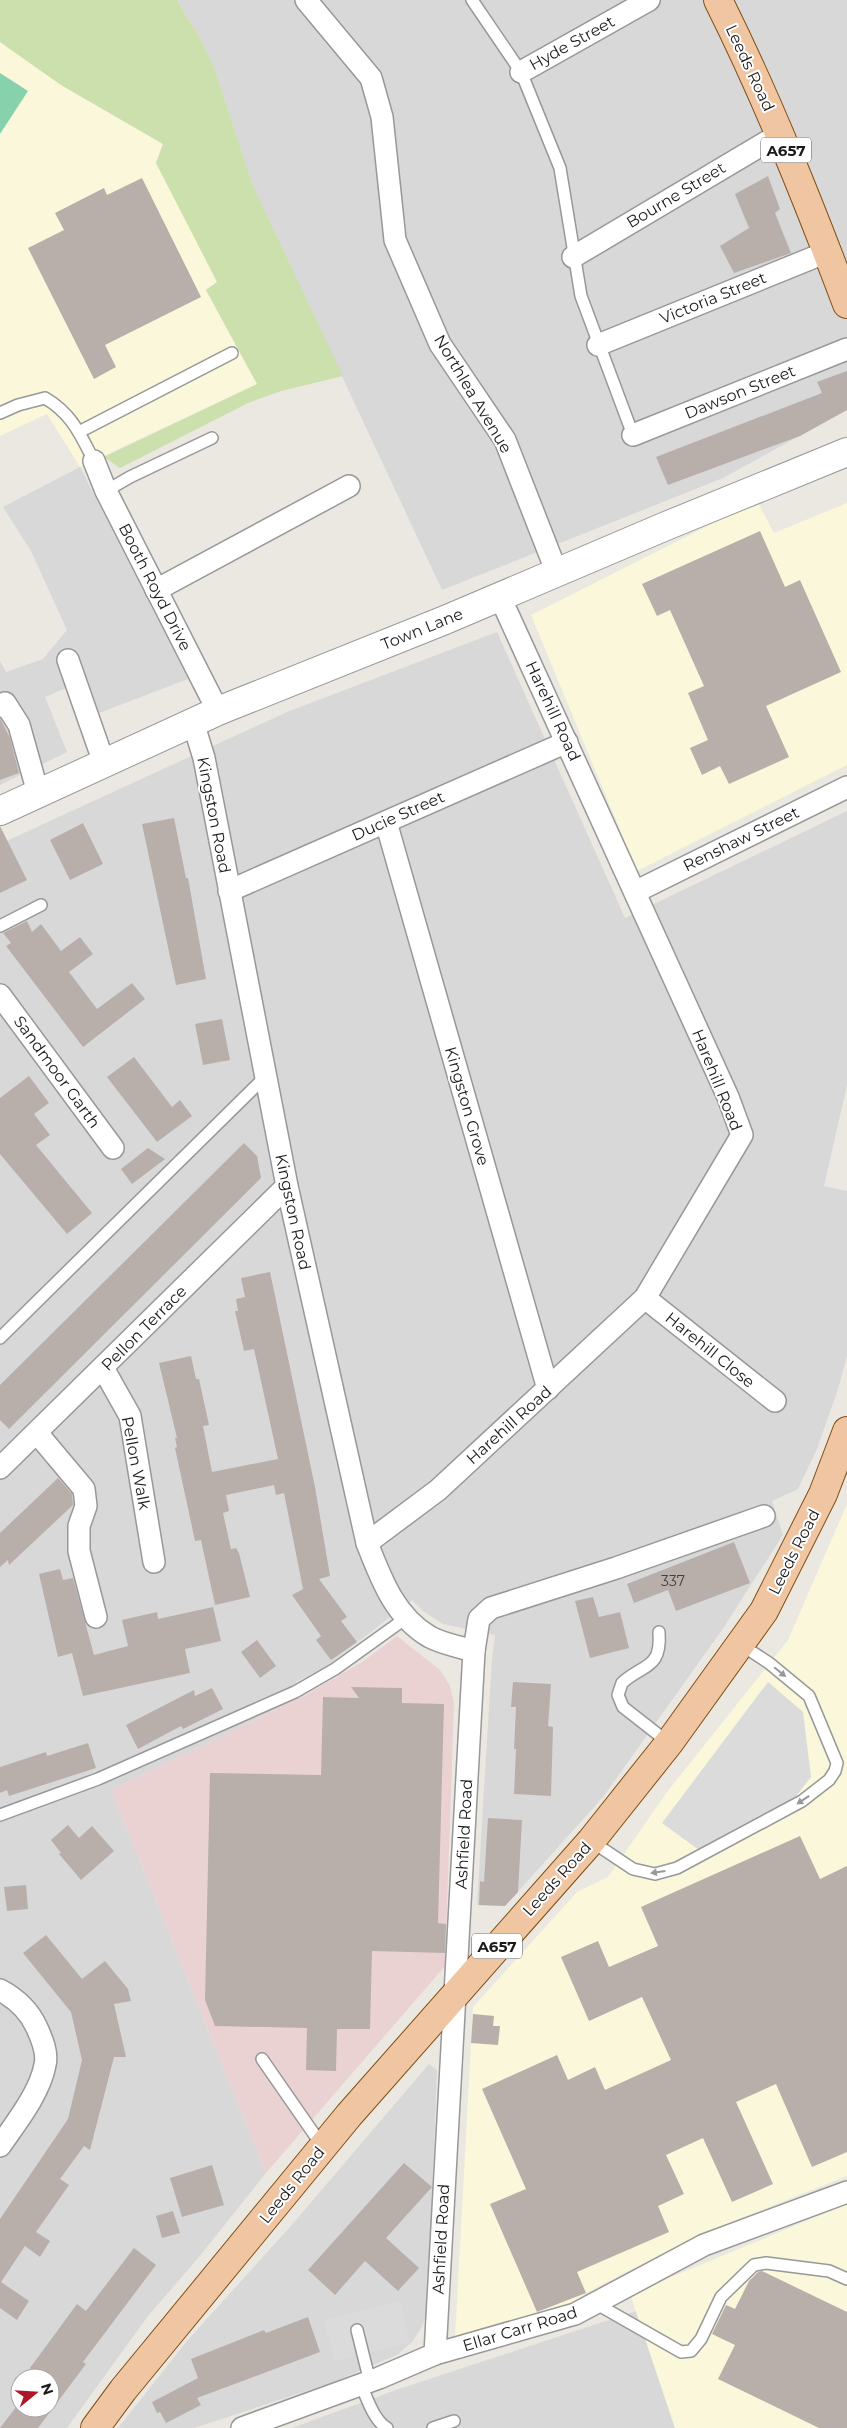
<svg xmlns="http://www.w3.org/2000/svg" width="847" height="2428" font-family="Montserrat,sans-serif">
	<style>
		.residential { fill: #d9d8d8; fill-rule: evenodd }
		.commercial { fill: #ead2d3 }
		.education { fill: #faf7db }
		.grass { fill: #cbe0ac }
		.pitch { fill: #87d2ad }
		.parking { fill: #dbdbdb }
		.building { fill: #b8afab }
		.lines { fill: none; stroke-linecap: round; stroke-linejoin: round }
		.service-casing { stroke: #989898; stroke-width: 14 }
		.minor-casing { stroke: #989898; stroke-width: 24 }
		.tertiary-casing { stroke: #989898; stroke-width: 30 }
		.primary-casing { stroke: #804f11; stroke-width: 30 }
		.service { stroke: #fff; stroke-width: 11 }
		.minor { stroke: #fff; stroke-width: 21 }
		.tertiary { stroke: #fff; stroke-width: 28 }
		.primary { stroke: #f0c5a1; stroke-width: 28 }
		.oneway { fill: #989898 }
		.labels { text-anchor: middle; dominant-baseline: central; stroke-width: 4; stroke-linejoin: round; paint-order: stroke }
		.number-label { font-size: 14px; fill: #42403f }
		.shield { fill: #fff; stroke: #5f5f5f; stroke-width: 1 }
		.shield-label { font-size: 15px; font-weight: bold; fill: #1b1b1b }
		.street-label { font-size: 16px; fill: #1b1b1b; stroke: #fff }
	</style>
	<rect width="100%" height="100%" fill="#ebe7e1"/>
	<g class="residential">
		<path d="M177 0H847V410L723 478 442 590 253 186 214 67 200 38Z"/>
		<path d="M80 467 188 679 99 713 87 679 45 697 67 752 0 785V661L6 672 43 659 67 630 31 551 3 507Z"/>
		<path d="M497 632 625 918 847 811V1085L824 1186 847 1191V1356L838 1389 817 1449 798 1489 772 1501 783 1535 722 1630 603 1797 505 1906 477 1905 492 1659 495 1635 443 1624 423 1611 412 1600 327 1666 296 1682 304 1696 111 1790 266 2173 199 2257 148 2316 67 2428H0V844L287 712ZM20 2378H50V2408H20Z"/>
		<path d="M429 2064 437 2070 428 2309 422 2327 412 2342 397 2355 331 2383 194 2428H118L187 2341 290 2227Z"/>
		<path d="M636 2311 675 2428H292L396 2390Z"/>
	</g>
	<path class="commercial" d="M397 1636 440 1670 450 1686 454 1704 445 1966 266 2173 111 1790 304 1696 362 1662Z"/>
	<g class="education">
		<path d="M0 42 61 85 163 144 156 163 218 282 206 290 257 384 80 467 47 414 0 436Z"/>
		<path d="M757 501 774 533 847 503V765L637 871 531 615Z"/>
		<path d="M847 1504V2176L701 2234 586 2293 572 2305 455 2337 473 2007 577 1892 608 1877 667 1792 788 1640Z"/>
		<path d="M847 2204V2428H675L630 2294Z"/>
	</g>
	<path class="grass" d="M0 0H177L200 38 214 67 253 186 343 376 281 391 248 403 120 468 104 457 257 384 206 290 217 282 156 163 163 144 61 85 0 42Z"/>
	<path class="pitch" d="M0 73 28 91 0 134Z"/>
	<g class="parking">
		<path d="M768 1682 803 1712 811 1777 778 1819 699 1850 662 1823Z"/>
		<path d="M400 2301 410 2342 335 2361 324 2320Z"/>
	</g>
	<g class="building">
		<path d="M768 176 780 209 775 213 791 253 734 273 720 246 749 228 735 194Z"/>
		<path d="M142 178 201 297 105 345 116 367 94 379 28 248 64 230 55 213 104 188 107 195Z"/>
		<path d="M847 371V410L800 436 668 485 656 457 822 393 817 382Z"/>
		<path d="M760 531 785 587 800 580 841 672 766 706 789 757 729 784 720 766 702 775 690 748 708 740 688 693 704 686 670 610 657 616 642 584Z"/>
		<path d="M0 718 10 738 19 773 0 780Z"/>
		<path d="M174 818 186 878H188L206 979 176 985 142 824Z"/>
		<path d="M83 823 103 864 70 880 50 840Z"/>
		<path d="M0 826 27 880 0 893Z"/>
		<path d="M27 921 32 932 41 924 61 951 80 937 93 954 69 972 97 1009 132 983 145 999 83 1047 6 946 11 943 3 933Z"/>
		<path d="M222 1019 230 1060 203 1065 195 1024Z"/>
		<path d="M134 1057 172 1107 180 1100 192 1116 157 1142 107 1077Z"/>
		<path d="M29 1076 49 1103 34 1114 50 1135 36 1145 92 1213 67 1234 0 1154V1098Z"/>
		<path d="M244 1143 257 1156 261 1178 9 1429 0 1420V1385Z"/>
		<path d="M148 1148 165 1159 132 1184 121 1169Z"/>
		<path d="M270 1272 315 1487 330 1576 319 1579 347 1617 341 1621 357 1642 331 1660 316 1640 321 1636 292 1595 303 1589 284 1493 276 1495 274 1485 226 1495 229 1511 223 1513 231 1549 236 1548 239 1553 250 1597 215 1605 201 1540 195 1541 175 1448 177 1447 175 1438H177L159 1363 191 1356 196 1379H199L209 1425 203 1426 212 1472 278 1459 254 1349 244 1351 235 1311H238L236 1299 245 1297 241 1278Z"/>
		<path d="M58 1478 72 1494 73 1505 9 1565 8 1560 0 1567V1533Z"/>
		<path d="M734 1542 750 1583 676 1611 668 1590 634 1603 627 1584Z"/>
		<path d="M60 1569 63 1580 73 1578 94 1655 128 1646 122 1620 157 1612 158 1619 213 1607 221 1641 185 1649 190 1673 83 1696 72 1653 58 1657 39 1574Z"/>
		<path d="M593 1597 599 1617 620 1612 629 1648 590 1658 575 1601Z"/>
		<path d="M257 1640 276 1666 260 1678 241 1652Z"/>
		<path d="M513 1682 551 1684 548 1726 553 1727 551 1796 514 1794 516 1749H514L516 1707H511Z"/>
		<path d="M351 1687 402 1688V1703L444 1704 438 1923 446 1924 445 1953 372 1951 370 2029H337L336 2071 306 2070 307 2028 215 2026 205 2000 210 1773 321 1775 323 1697 359 1698Z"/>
		<path d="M212 1688 223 1709 183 1729 181 1726 138 1749 126 1725 194 1690 195 1696Z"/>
		<path d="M88 1743 96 1768 9 1796 7 1790 0 1793V1767L46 1752 47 1756Z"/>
		<path d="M488 1818 522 1820 518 1892 505 1906 479 1905 480 1881 484 1882Z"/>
		<path d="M68 1825 79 1838 92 1826 114 1851 81 1880 59 1854 61 1853 51 1840Z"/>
		<path d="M800 1836 820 1879 847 1866V2152L812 2167 776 2084 736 2102 773 2184 732 2202 703 2138 666 2155 684 2194 658 2206 669 2232 577 2272 586 2293 537 2312 490 2204 526 2189 482 2089 557 2055 568 2080 595 2067 605 2090 671 2060 642 1997 589 2021 561 1957 598 1941 609 1967 658 1946 641 1907Z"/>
		<path d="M26 1885 28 1909 7 1911 4 1887Z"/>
		<path d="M46 1935 82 1979 105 1961 128 1989 131 2001 114 2004 126 2057H114L90 2150 84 2146 60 2179 69 2185 36 2232 50 2241 40 2257 25 2246 1 2282 29 2301 17 2320 0 2308V2219L68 2119 82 2060 71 2012 23 1953Z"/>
		<path d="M473 2014 494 2016 493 2026H500L498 2045 471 2043Z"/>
		<path d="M404 2163 432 2187 386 2238 419 2268 398 2291 365 2261 335 2295 308 2270Z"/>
		<path d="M212 2165 224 2205 182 2217 170 2178Z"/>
		<path d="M173 2211 180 2233 162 2238 156 2216Z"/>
		<path d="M134 2248 156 2265 83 2362 86 2364 38 2428H0L20 2402V2408H50V2378H39L40 2377 30 2368 77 2304 86 2311Z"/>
		<path d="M762 2271 847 2312V2428H819L718 2379 735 2345 712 2334 726 2305 735 2309 749 2281 758 2272Z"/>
		<path d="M308 2317 320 2352 197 2398 201 2405 166 2423 160 2412 157 2413 152 2402 198 2378 191 2359 264 2330 266 2333Z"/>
	</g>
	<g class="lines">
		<defs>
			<g id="service">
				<path d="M472 0 521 72 560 168 581 296 633 435"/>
				<path d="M0 413 18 405 45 398C72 414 80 434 94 461"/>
				<path d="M79 432 232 353"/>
				<path d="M106 491 130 477 212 438"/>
				<path d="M0 926 41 905"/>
				<path d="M0 1338 265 1077"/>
				<path d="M659 1632C662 1670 642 1664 622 1683L618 1695 623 1707 669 1743"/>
				<path d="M0 1815 98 1779 295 1692 335 1669 406 1618"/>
				<path d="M591 1841 633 1869 655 1874 677 1868 802 1801 829 1780 835 1771 837 1763 809 1696 769 1663 740 1644"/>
				<path d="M262 2059 323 2147"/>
				<path d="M595 2303 681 2352 691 2351 701 2339 721 2297 754 2265 766 2263 829 2271 847 2279"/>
				<path d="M357 2330 370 2382"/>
				<path d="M361 2385C367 2398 374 2421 387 2428"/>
				<path d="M433 2428 454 2421"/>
			</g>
			<g id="minor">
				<path d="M306 0 371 78 382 117 395 240 440 344 505 440 557 573"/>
				<path d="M521 72 649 0"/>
				<path d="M573 257 780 134"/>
				<path d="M598 345 827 252"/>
				<path d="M633 435 847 349"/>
				<path d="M94 461 106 491 218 711"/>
				<path d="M156 590 349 486"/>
				<path d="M68 660 104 763"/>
				<path d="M0 706 5 703 19 725 38 793"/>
				<path d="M193 722 204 758 287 1186 367 1543C381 1579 395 1617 430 1637 443 1644 460 1647 474 1651"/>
				<path d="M386 822 548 1389"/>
				<path d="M229 891 567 742"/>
				<path d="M635 892 847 787"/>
				<path d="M0 995 113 1148"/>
				<path d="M645 1298 775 1401"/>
				<path d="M103 1368 130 1416 154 1562"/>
				<path d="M37 1433 84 1489 86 1506 79 1526V1551L96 1617"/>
				<path d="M0 1468 287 1186"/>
				<path d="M367 1543 438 1490 645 1298 742 1135 728 1097 500 597"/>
				<path d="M0 1990C17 1999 29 2010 37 2028 42 2039 48 2053 45 2065 40 2093 15 2124 0 2146"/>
				<path d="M435 2354 474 1651 479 1619 491 1608 616 1568 764 1516"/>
				<path d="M242 2428 379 2378 435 2354 575 2314 704 2245 847 2192"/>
			</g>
			<path id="tertiary" d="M0 811 218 711 445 620 666 526 847 452"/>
			<g id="primary">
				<path d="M718 0C767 98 808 201 847 304"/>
				<path d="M95 2428 123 2390 349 2115 591 1841 669 1743 764 1611 823 1494 847 1431"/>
			</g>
		</defs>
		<use href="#service" class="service-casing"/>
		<use href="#minor" class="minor-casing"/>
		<use href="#tertiary" class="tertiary-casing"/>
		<use href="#primary" class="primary-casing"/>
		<use href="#service" class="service"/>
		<use href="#minor" class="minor"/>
		<use href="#tertiary" class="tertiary"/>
		<use href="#primary" class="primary"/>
	</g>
	<defs><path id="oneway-solid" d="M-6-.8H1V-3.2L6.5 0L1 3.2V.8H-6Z" transform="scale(1.25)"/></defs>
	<g class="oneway">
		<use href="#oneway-solid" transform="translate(780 1672) rotate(39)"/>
		<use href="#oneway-solid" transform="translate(803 1800) rotate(146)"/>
		<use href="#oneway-solid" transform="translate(658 1872) rotate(172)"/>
	</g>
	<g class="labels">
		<g class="number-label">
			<text x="673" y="1581">337</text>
		</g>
		<g class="shield">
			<rect x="761" y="137.5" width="50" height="25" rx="4"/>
			<rect x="472" y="1933.5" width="50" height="25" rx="4"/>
		</g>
		<g class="shield-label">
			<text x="786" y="150">A657</text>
			<text x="497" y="1946">A657</text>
		</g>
		<g class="street-label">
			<text transform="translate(572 43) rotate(-29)">Hyde Street</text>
			<text transform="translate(750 68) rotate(65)">Leeds Road</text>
			<text transform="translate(676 195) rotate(-31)">Bourne Street</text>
			<text transform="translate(713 298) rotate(-22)">Victoria Street</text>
			<text transform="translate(740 392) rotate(-22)">Dawson Street</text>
			<text transform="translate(473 394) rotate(59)">Northlea Avenue</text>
			<text transform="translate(155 587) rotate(63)">Booth Royd Drive</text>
			<text transform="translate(422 629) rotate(-22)">Town Lane</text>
			<text transform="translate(553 711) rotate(65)">Harehill Road</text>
			<text transform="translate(214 815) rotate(79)">Kingston Road</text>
			<text transform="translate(398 816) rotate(-24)">Ducie Street</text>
			<text transform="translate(741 839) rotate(-26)">Renshaw Street</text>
			<text transform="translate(57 1072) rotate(54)">Sandmoor Garth</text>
			<text transform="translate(717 1080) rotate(68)">Harehill Road</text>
			<text transform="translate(467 1106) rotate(74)">Kingston Grove</text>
			<text transform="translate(293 1212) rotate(78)">Kingston Road</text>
			<text transform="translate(144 1328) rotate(-45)">Pellon Terrace</text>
			<text transform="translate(710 1350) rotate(39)">Harehill Close</text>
			<text transform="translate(509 1425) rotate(-42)">Harehill Road</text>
			<text transform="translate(136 1463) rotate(79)">Pellon Walk</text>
			<text transform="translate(794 1552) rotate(-63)">Leeds Road</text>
			<text transform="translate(464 1834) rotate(-87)">Ashfield Road</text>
			<text transform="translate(557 1879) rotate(-48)">Leeds Road</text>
			<text transform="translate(292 2185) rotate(-51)">Leeds Road</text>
			<text transform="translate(441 2239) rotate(-87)">Ashfield Road</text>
			<text transform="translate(520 2329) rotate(-17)">Ellar Carr Road</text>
		</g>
	</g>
	<g transform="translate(35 2393) rotate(72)"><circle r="24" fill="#ffffff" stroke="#a4a4a4"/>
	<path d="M0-4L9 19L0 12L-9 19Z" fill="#ae1728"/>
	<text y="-8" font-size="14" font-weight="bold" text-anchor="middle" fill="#1b1b1b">N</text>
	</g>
</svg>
